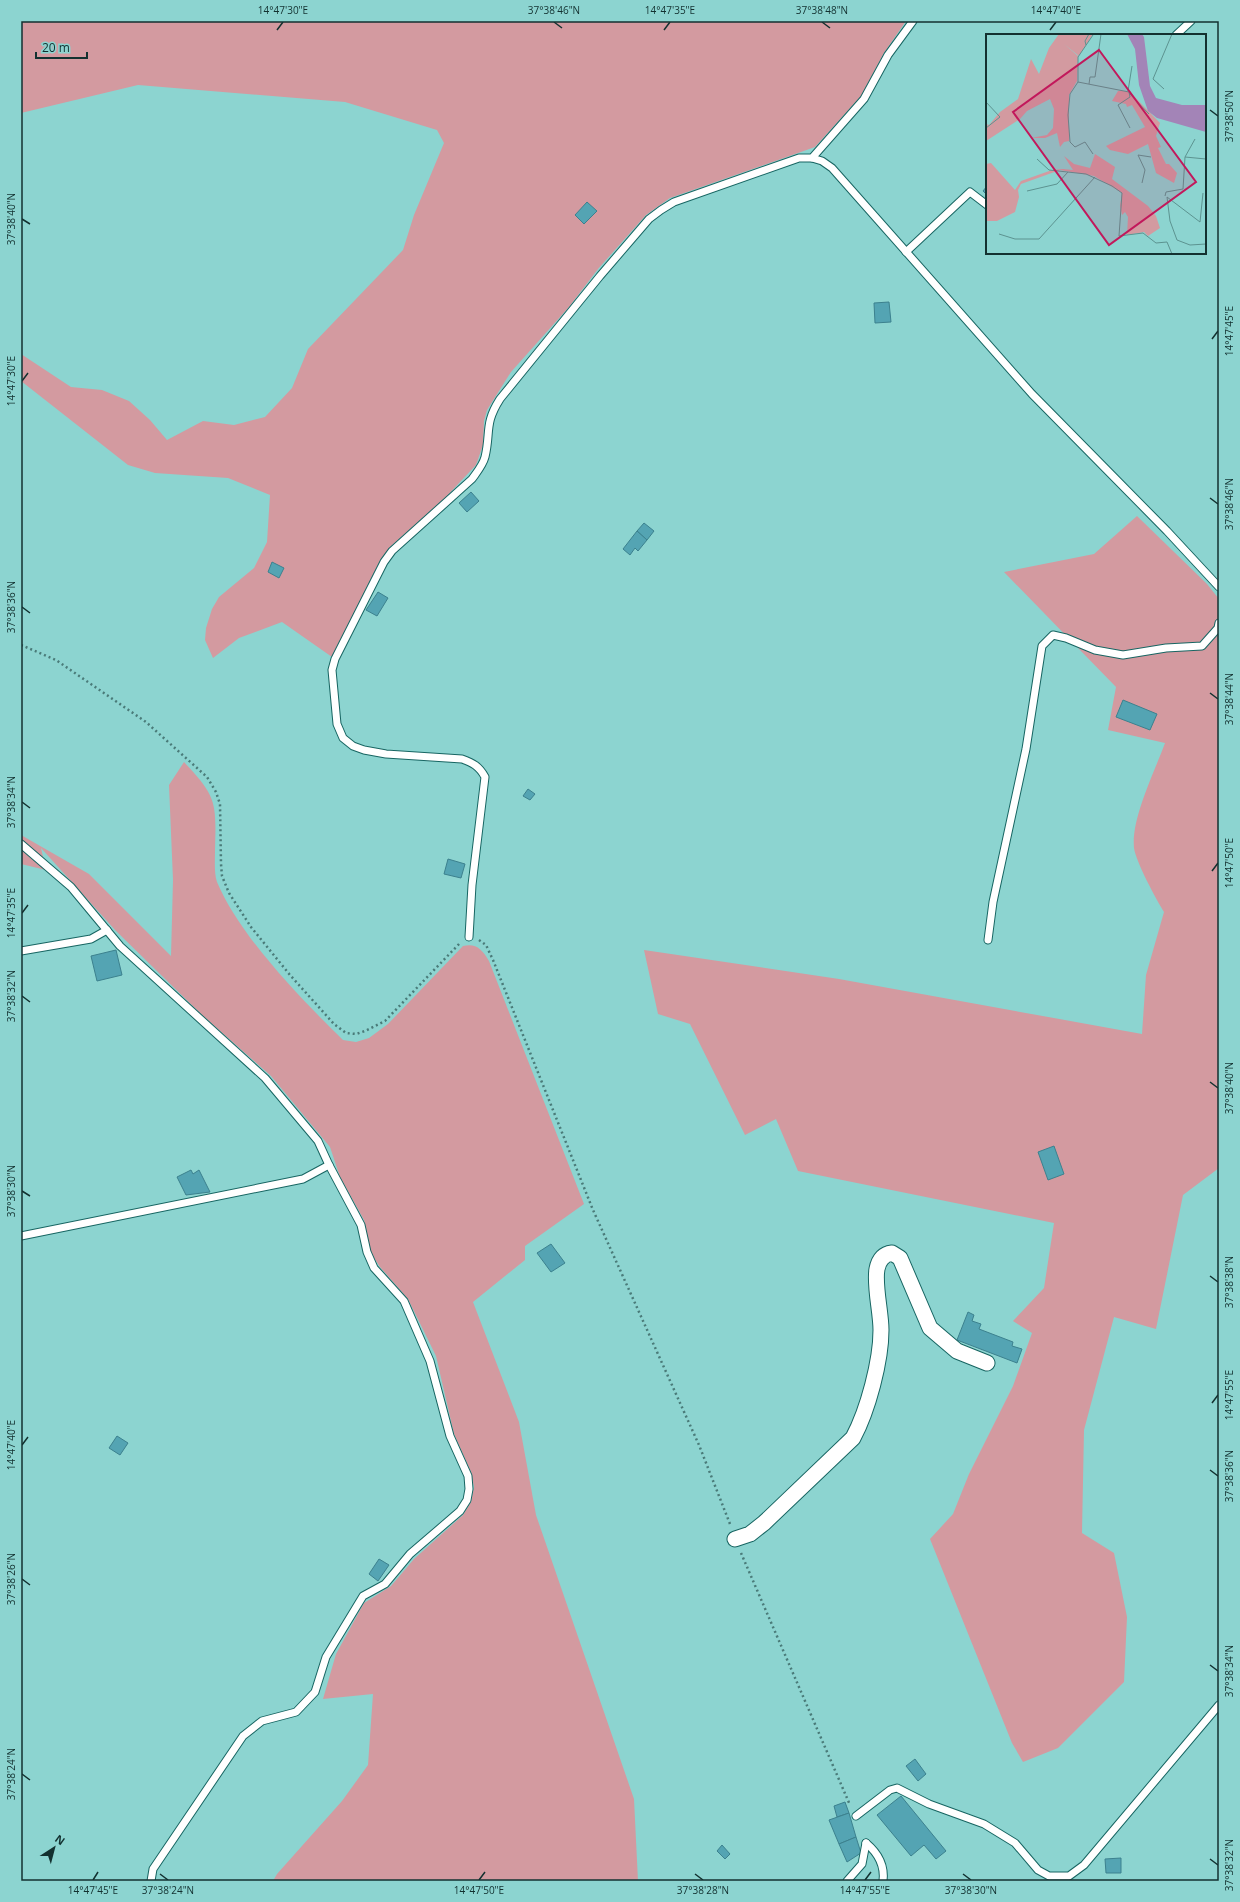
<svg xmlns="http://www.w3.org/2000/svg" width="1240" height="1902" font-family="'Open Sans',sans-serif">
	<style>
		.green { fill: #d39aa0 }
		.building { fill: #54a4b3; stroke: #3c818e }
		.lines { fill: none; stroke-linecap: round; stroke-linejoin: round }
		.lane-casing { stroke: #176562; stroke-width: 9 }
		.street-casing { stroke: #176562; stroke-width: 17 }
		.path { stroke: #4a7b79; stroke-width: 2.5; stroke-dasharray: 2 3; stroke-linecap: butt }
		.lane { stroke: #fff; stroke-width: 7 }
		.street { stroke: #fff; stroke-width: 15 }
		.ticks { fill: none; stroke: #133130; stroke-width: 1.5 }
		.inset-road { fill: none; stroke: #5c9390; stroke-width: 1 }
		.view { fill: #c2185b; fill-opacity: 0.15; stroke: #c2185b; stroke-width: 2 }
		.inset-edge { fill: none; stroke: #133130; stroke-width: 2 }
		.neatline { fill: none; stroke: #133130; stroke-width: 1.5 }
		.ticks-label { font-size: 10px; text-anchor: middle; fill: #133130 }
	</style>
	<rect width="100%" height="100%" fill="#8cd4d0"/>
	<g class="green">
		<path d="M21 21H906L884 53 861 96 815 147 670 198 646 215 598 269 569 307 511 372 487 410 484 421 483 445 476 465 445 498 390 547 381 559 332 657 282 622 239 638 213 658 205 640 206 628 212 609 219 597 254 568 267 542 270 495 228 478 155 473 128 465 21 381V354L71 387 102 390 129 401 150 420 167 440 203 421 234 425 265 417 292 388 308 349 403 250 414 215 444 143 437 130 345 102 138 85 21 113Z"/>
		<path d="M1137 516 1207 584 1219 599V1168L1183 1195 1156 1329 1114 1317 1084 1430 1082 1533 1114 1553 1127 1617 1124 1682 1058 1748 1023 1762 1012 1743 930 1539 953 1514 969 1474 1013 1386 1032 1333 1013 1321 1044 1288 1054 1223 798 1171 776 1119 745 1135 690 1024 658 1014 644 950 839 979 1142 1034 1146 975 1164 912C1156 899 1136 862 1134 848 1131 818 1155 771 1165 743L1108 730 1116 687 1004 572 1094 554Z"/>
		<path d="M184 762C218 798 216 803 215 851 215 861 214 873 217 882 239 935 301 999 343 1040L356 1042 369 1038 388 1024 463 946C476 943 482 949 489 961L584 1204 525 1246V1260L473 1302 519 1422 536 1515 634 1799 638 1881H273L277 1874 342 1801 368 1765 373 1694 323 1699 336 1654 364 1603 391 1586 414 1559 463 1515 471 1502 474 1487 471 1472 454 1434 436 1356 408 1299 380 1267 370 1252 364 1220 340 1177 330 1147 271 1076 202 1015 116 931 41 848 46 870 21 864V835L89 874 171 956 173 880 169 785Z"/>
	</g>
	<g class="building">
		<path d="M987 186V195L983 191Z"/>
		<path d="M587 202 597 211 584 224 575 215Z"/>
		<path d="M889 302 891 322 875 323 874 303Z"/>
		<path d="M471 492 479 501 467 512 459 503Z"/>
		<path d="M644 523 654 531 647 540 637 531Z"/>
		<path d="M637 531 647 540 638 551 635 548 630 555 623 549Z"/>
		<path d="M272 562 284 568 279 578 268 572Z"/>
		<path d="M378 592 388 598 377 616 366 610Z"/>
		<path d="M1123 700 1157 714 1150 730 1116 717Z"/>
		<path d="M528 789 535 794 530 800 523 796Z"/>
		<path d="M448 859 465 864 461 878 444 874Z"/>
		<path d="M116 950 122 975 97 981 91 956Z"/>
		<path d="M1054 1146 1064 1174 1048 1180 1038 1152Z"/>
		<path d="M191 1170 193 1174 199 1170 210 1192 186 1195 177 1177Z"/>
		<path d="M551 1244 565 1263 551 1272 537 1253Z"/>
		<path d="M968 1312 974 1315 972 1321 981 1324 979 1329 1013 1342 1012 1346 1022 1349 1017 1363 957 1340Z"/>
		<path d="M117 1436 128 1443 120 1455 109 1448Z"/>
		<path d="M379 1559 389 1565 378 1581 369 1574Z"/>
		<path d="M915 1759 926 1774 918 1781 906 1766Z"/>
		<path d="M901 1796 946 1851 936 1859 924 1845 911 1856 877 1815Z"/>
		<path d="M845 1802 849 1813 837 1817 834 1806Z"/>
		<path d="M849 1813 856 1837 839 1844 829 1820Z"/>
		<path d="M856 1837 861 1853 847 1862 839 1844Z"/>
		<path d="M722 1845 730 1854 725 1859 717 1851Z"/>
		<path d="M1121 1858V1873H1106L1105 1859Z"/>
	</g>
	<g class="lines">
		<defs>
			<g id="lane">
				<path d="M1176 35 1191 21"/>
				<path d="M812 158 822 161 832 168 1032 394 1167 531 1219 587"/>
				<path d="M906 252 970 192 987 205"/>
				<path d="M21 844 71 887 120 946 265 1078 318 1141 329 1165 361 1225 367 1252 374 1268 404 1301 430 1361 450 1436 468 1476 469 1489 467 1500 460 1511 410 1554 385 1584 363 1596 326 1657 315 1692 296 1712 262 1721 243 1736 153 1869 151 1881"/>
				<path d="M469 937 472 885 485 777C479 766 473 763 462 759L386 754 364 750 353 746 343 738 337 724 332 670 335 659 384 562 392 551 472 479C477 472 483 465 485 457 491 432 484 424 500 399L600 276 649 219 661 210 674 202 799 158H812L864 99 888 55 913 21"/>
				<path d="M988 940 993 902 1026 749 1042 646 1053 635 1066 638 1095 650 1123 655 1166 648 1202 646 1218 628 1219 623"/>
				<path d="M21 951 91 939 107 930"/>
				<path d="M21 1236 303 1179 329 1165"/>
				<path d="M856 1816 890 1790 897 1788 929 1804 984 1824 1015 1843 1038 1870 1049 1876H1069L1084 1865 1219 1705"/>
				<path d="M866 1843C878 1853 885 1865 883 1881"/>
				<path d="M847 1881 862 1864 866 1843"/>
			</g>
			<path id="street" d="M735 1539 750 1534 764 1523 853 1438C868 1410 881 1361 881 1330 881 1312 874 1285 877 1269 879 1259 884 1254 892 1253L900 1258 930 1328 957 1351 987 1363"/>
		</defs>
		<use href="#lane" class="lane-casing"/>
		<use href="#street" class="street-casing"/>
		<g class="path">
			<path d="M21 645 56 660 146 722 207 777 216 792 220 804 221 864 222 876 229 893 251 927 290 975 334 1024 346 1033 356 1034 365 1031 385 1021 460 943"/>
			<path d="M479 940 486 945 493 960 593 1210 699 1445 730 1524"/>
			<path d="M741 1553 850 1805"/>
		</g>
		<use href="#lane" class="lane"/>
		<use href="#street" class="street"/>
	</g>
	<path class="ticks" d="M554 22 562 28M822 22 830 28M277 30 283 22M664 30 670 22M1050 30 1056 22M1210 110 1218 116M22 219 30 224M1212 339 1218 331M22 381 28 373M1210 498 1218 504M22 607 30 613M1210 693 1218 699M22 802 30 808M1212 871 1218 863M22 913 28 905M22 996 30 1002M1210 1082 1218 1088M22 1191 30 1196M1210 1276 1218 1282M1212 1403 1218 1395M22 1445 28 1437M1210 1470 1218 1476M22 1579 30 1585M1210 1665 1218 1671M22 1774 30 1780M1210 1859 1218 1865M160 1874 168 1880M695 1874 703 1880M963 1874 971 1880M93 1880 98 1872M479 1880 485 1872M865 1880 871 1872"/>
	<g transform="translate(986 34)">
		<rect width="220" height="220" fill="#8cd4d0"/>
		<path d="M73 0H107L93 22 78 10 92 22 91 47 83 61V107L78 108 74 113 71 99 59 104H45L61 101 67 94 68 75 64 65 41 77 34 85 0 107V90L3 91 14 78 32 65 45 25 53 40 63 14ZM132 57H143L174 89 170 102 175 113 172 114 180 130H183L191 139 188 149 170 139 162 110 142 120 124 116 120 112 159 93 146 71 141 73 140 70 126 67ZM109 120 129 133 126 145 162 172 170 182 174 194 162 202 158 198 141 201 142 183 139 178 136 181 134 172 136 159 108 142 74 136 35 150 32 156 33 163 29 178 11 187H0V130L5 129 29 156 35 147 66 136 77 135 87 136 78 122 88 130 104 134Z" fill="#d39aa0"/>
		<path d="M141 0H156L158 3 164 52 170 64 196 71H220V98L171 84 162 77 153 51 149 15Z" fill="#a384b7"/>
		<path class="inset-road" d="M100 11 99 7 103 0M92 48 143 58 144 63 132 71 144 94M103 50 104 43H109L115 0M178 55 167 45 186 0M142 57 146 32M143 59 163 80M0 68 14 83 0 94M107 120 99 108 89 113 84 108 82 81 84 60 92 48V23L107 1M199 123 220 125M51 125 63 136 100 140 126 152 136 159 133 202 157 199 170 209 181 208 186 220M156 149 159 136 152 121 165 123M41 157 71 150 82 138M179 162 180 158 197 155 199 123 209 105M181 163 184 187 191 206 204 211 220 210M181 163 214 188 217 159M13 200 29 205H53L109 143"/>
		<path class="view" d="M113 16 210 148 123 211 27 78Z"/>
		<rect width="220" height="220" class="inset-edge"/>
	</g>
	<rect width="1240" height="1902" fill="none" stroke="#8cd4d0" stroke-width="44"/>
	<g transform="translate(54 1848) rotate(36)" stroke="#8cd4d0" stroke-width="3" paint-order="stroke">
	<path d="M0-3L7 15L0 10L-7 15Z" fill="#133130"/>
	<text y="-6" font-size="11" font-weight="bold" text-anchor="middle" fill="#133130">N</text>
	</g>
	<path d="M36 52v6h51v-6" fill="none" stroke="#133130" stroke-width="2"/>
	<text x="42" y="52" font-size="12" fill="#133130" stroke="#8cd4d0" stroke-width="3" paint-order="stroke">20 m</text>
	<rect x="22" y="22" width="1196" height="1858" class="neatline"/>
	<g class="ticks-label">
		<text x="283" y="14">14°47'30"E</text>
		<text x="554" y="14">37°38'46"N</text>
		<text x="670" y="14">14°47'35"E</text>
		<text x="822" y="14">37°38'48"N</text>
		<text x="1056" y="14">14°47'40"E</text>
		<text transform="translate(1229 116) rotate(-90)" y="4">37°38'50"N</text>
		<text transform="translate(11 219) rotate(-90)" y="4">37°38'40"N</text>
		<text transform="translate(1229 331) rotate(-90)" y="4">14°47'45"E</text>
		<text transform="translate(11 381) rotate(-90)" y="4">14°47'30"E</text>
		<text transform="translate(1229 504) rotate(-90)" y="4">37°38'46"N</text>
		<text transform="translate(11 607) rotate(-90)" y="4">37°38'36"N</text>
		<text transform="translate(1229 699) rotate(-90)" y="4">37°38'44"N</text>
		<text transform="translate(11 802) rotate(-90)" y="4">37°38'34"N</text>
		<text transform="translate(1229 863) rotate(-90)" y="4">14°47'50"E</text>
		<text transform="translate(11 913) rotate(-90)" y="4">14°47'35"E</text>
		<text transform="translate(11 996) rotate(-90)" y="4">37°38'32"N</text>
		<text transform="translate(1229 1088) rotate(-90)" y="4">37°38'40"N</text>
		<text transform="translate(11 1191) rotate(-90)" y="4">37°38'30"N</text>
		<text transform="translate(1229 1282) rotate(-90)" y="4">37°38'38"N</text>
		<text transform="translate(1229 1395) rotate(-90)" y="4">14°47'55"E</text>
		<text transform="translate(11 1445) rotate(-90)" y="4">14°47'40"E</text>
		<text transform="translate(1229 1476) rotate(-90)" y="4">37°38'36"N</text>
		<text transform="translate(11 1579) rotate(-90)" y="4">37°38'26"N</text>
		<text transform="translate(1229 1671) rotate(-90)" y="4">37°38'34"N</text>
		<text transform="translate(11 1774) rotate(-90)" y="4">37°38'24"N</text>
		<text transform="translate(1229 1865) rotate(-90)" y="4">37°38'32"N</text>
		<text x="93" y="1894">14°47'45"E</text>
		<text x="168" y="1894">37°38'24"N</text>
		<text x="479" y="1894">14°47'50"E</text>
		<text x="703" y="1894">37°38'28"N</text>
		<text x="865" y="1894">14°47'55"E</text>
		<text x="971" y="1894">37°38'30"N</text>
	</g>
</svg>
